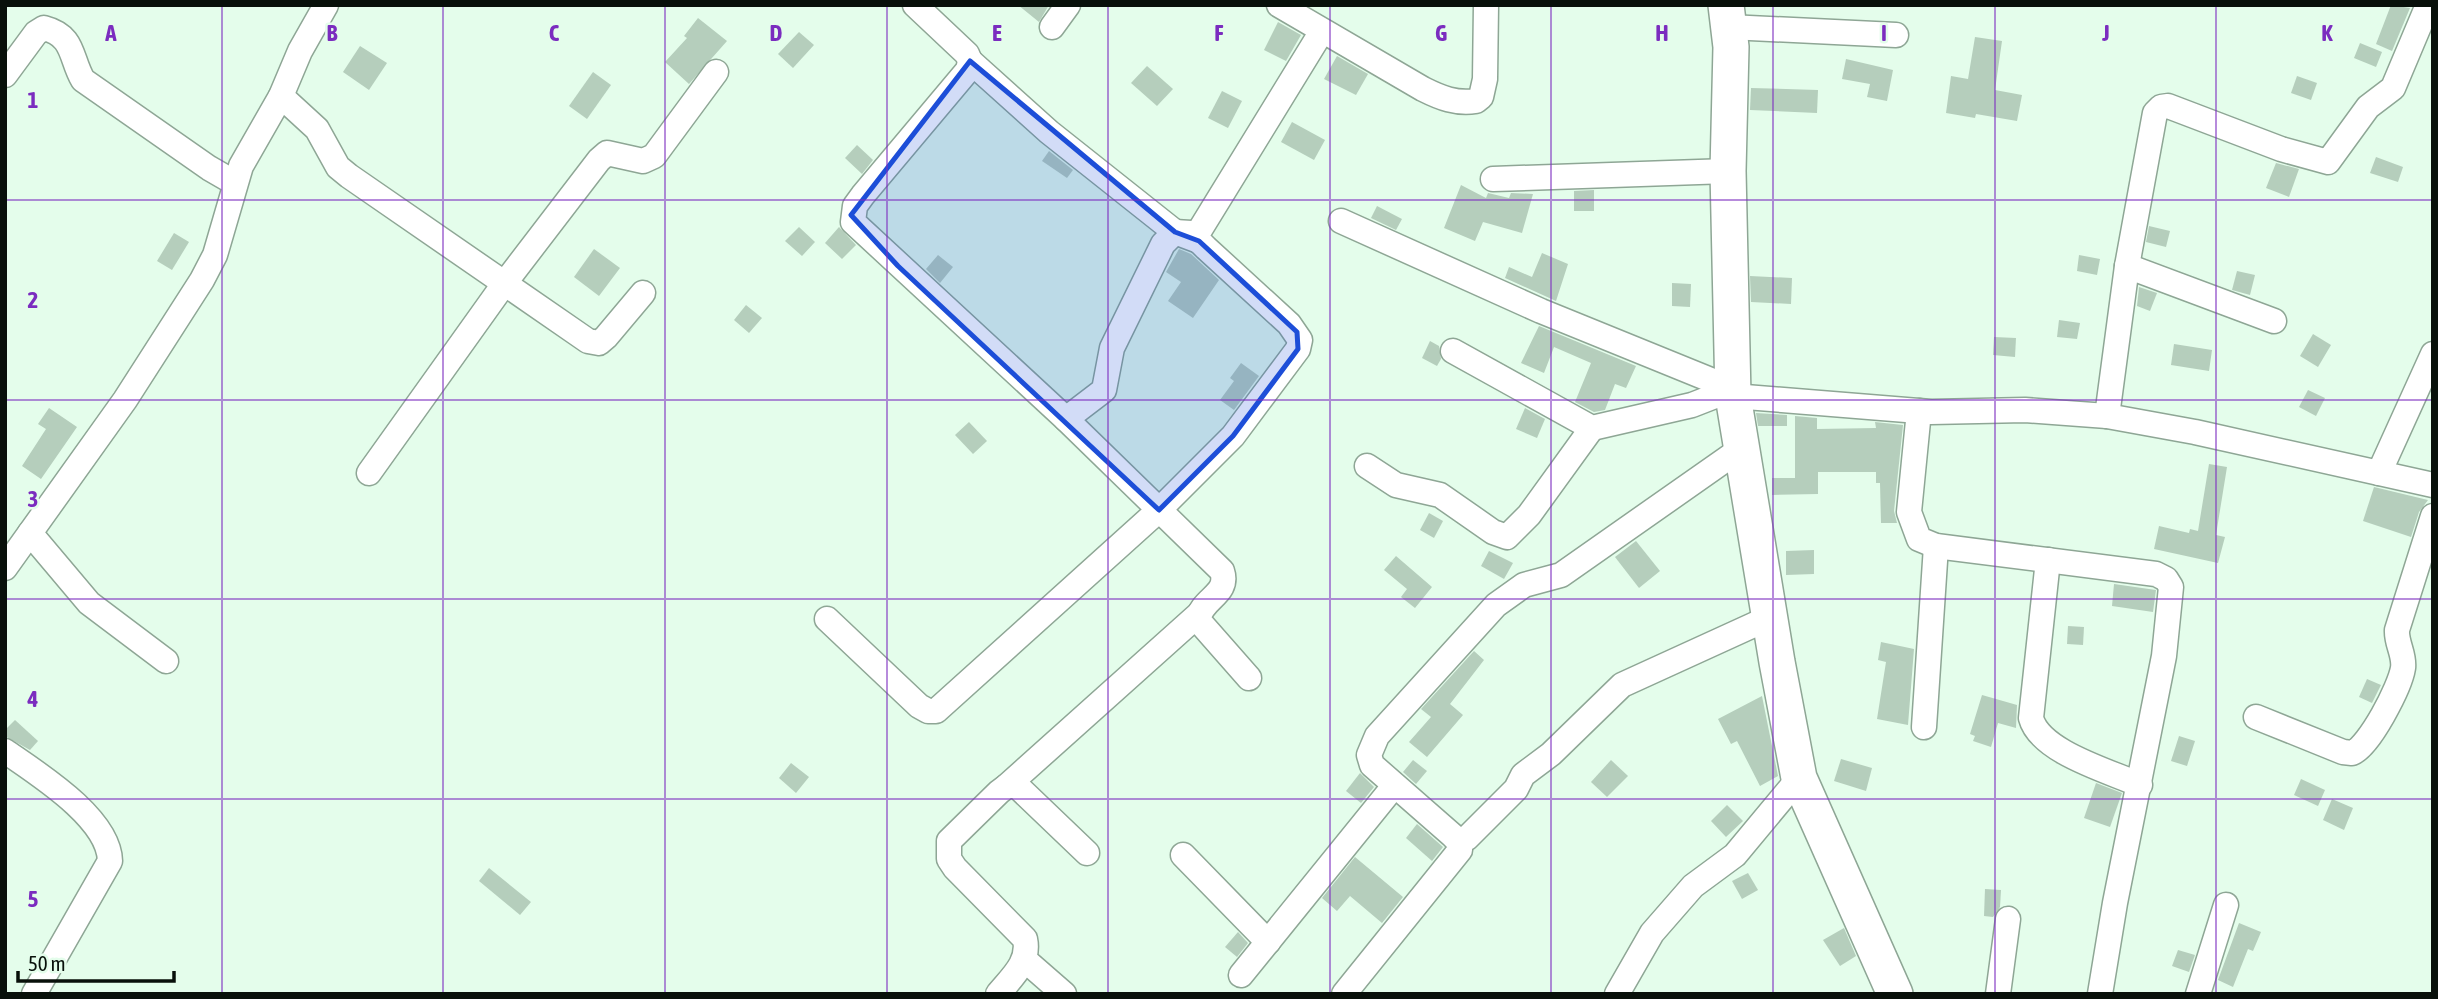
<svg xmlns="http://www.w3.org/2000/svg" width="2438" height="999" font-family="'Asap Condensed',sans-serif">
	<style>
		.building { fill: #b5cebc }
		.lines { fill: none; stroke-linecap: round; stroke-linejoin: round }
		.street-casing { stroke: #8ea695; stroke-width: 27 }
		.secondary-casing { stroke: #8ea695; stroke-width: 38 }
		.street { stroke: #fff; stroke-width: 24 }
		.secondary { stroke: #fff; stroke-width: 35 }
		.marked { fill: #1d4ed8; fill-opacity: 0.2; stroke: #1d4ed8; stroke-width: 5; stroke-linejoin: round }
		.grid { fill: none; stroke: #7b2cbf; stroke-width: 2; stroke-opacity: 0.55 }
		.grid-label { font-size: 23px; text-anchor: middle; font-weight: bold; fill: #7b2cbf; stroke: #e4fdeb; stroke-width: 5; stroke-linejoin: round; paint-order: stroke }
	</style>
	<rect width="100%" height="100%" fill="#e4fdeb"/>
	<g class="building">
		<path d="M1018 5H1049L1039 22Z"/>
		<path d="M2391 5 2410 8 2392 51 2376 44Z"/>
		<path d="M698 18 727 41 689 84 665 62 687 38 684 36Z"/>
		<path d="M1278 22 1301 35 1286 61 1264 50Z"/>
		<path d="M799 32 814 45 793 68 778 54Z"/>
		<path d="M1975 37 2002 41 1995 90 2022 95 2017 121 1976 114 1975 118 1946 113 1951 76 1968 79Z"/>
		<path d="M2360 43 2382 52 2376 67 2354 58Z"/>
		<path d="M360 46 387 63 369 90 343 72Z"/>
		<path d="M1337 56 1368 74 1356 95 1324 79Z"/>
		<path d="M1846 59 1893 70 1887 101 1867 97 1870 84 1842 79Z"/>
		<path d="M1147 66 1173 89 1157 106 1131 83Z"/>
		<path d="M593 72 611 85 587 119 569 106Z"/>
		<path d="M2297 76 2317 83 2311 100 2291 93Z"/>
		<path d="M1751 88 1818 90 1817 113 1750 110Z"/>
		<path d="M1222 91 1242 101 1228 128 1208 118Z"/>
		<path d="M1292 122 1325 140 1314 160 1281 142Z"/>
		<path d="M857 145 873 160 862 174 845 158Z"/>
		<path d="M1049 151 1073 170 1067 178 1042 161Z"/>
		<path d="M2376 157 2403 167 2398 182 2370 173Z"/>
		<path d="M2276 163 2299 169 2289 197 2266 188Z"/>
		<path d="M1461 185 1486 198 1488 193 1509 198 1511 193 1533 194 1522 233 1483 222 1475 241 1444 228Z"/>
		<path d="M1594 190V211H1574V191Z"/>
		<path d="M1377 206 1402 219 1396 230 1371 218Z"/>
		<path d="M2149 226 2170 231 2166 247 2146 242Z"/>
		<path d="M799 227 815 242 802 256 785 241Z"/>
		<path d="M839 227 856 245 842 259 825 243Z"/>
		<path d="M174 233 189 242 172 270 157 261Z"/>
		<path d="M594 249 620 268 599 296 574 277Z"/>
		<path d="M1179 249 1191 254 1219 280 1193 318 1168 301 1181 282 1166 272Z"/>
		<path d="M1542 253 1568 264 1556 301 1505 278 1509 267 1532 277Z"/>
		<path d="M938 255 953 267 940 283 926 269Z"/>
		<path d="M2079 255 2100 259 2097 275 2077 271Z"/>
		<path d="M2237 271 2255 275 2250 295 2232 290Z"/>
		<path d="M1750 276 1792 278 1791 304 1751 302Z"/>
		<path d="M1672 283 1691 284 1690 307 1672 306Z"/>
		<path d="M2139 287 2157 293 2150 311 2137 306Z"/>
		<path d="M746 305 762 318 749 333 734 320Z"/>
		<path d="M2059 320 2080 323 2077 339 2057 337Z"/>
		<path d="M1539 326 1636 366 1626 388 1615 384 1605 410 1594 412 1575 402 1591 363 1554 347 1544 373 1521 363Z"/>
		<path d="M2313 334 2331 345 2318 367 2300 356Z"/>
		<path d="M1994 337 2016 338 2015 357 1993 355Z"/>
		<path d="M1430 341 1439 346 1441 359 1437 366 1422 358Z"/>
		<path d="M2174 344 2212 350 2209 371 2171 365Z"/>
		<path d="M1241 363 1259 376 1234 410 1220 400 1234 381 1230 378Z"/>
		<path d="M2308 390 2325 398 2316 416 2299 407Z"/>
		<path d="M49 408 77 427 41 479 22 466 46 429 38 424Z"/>
		<path d="M1525 408 1545 419 1537 438 1516 429Z"/>
		<path d="M1756 413 1787 415V426H1758Z"/>
		<path d="M1795 416 1817 418V429L1876 428 1875 422 1903 425 1894 511 1897 523H1881L1880 483H1876V472H1818V494L1772 495V478H1795Z"/>
		<path d="M969 422 987 441 973 454 955 435Z"/>
		<path d="M2209 464 2227 467 2216 535 2225 537 2218 563 2154 549 2159 526 2189 533 2190 529 2198 531Z"/>
		<path d="M2374 487 2428 500 2419 512 2411 537 2363 521Z"/>
		<path d="M1429 513 1443 521 1434 538 1420 530Z"/>
		<path d="M1636 541 1660 571 1639 588 1615 557Z"/>
		<path d="M1814 550V574L1786 575V551Z"/>
		<path d="M1489 551 1513 563 1504 579 1481 566Z"/>
		<path d="M1396 556 1432 587 1415 608 1401 597 1407 589 1384 570Z"/>
		<path d="M2114 584 2156 590 2153 612 2112 606Z"/>
		<path d="M2068 626 2084 627 2083 645 2067 644Z"/>
		<path d="M1881 642 1914 649 1908 725 1877 719 1886 662 1878 660Z"/>
		<path d="M1474 651 1484 660 1450 704 1463 715 1427 757 1409 742 1431 717 1421 709Z"/>
		<path d="M2367 679 2381 685 2372 703 2359 697Z"/>
		<path d="M1982 695 2017 705 2016 728 1998 723 1991 747 1973 741 1975 736 1970 734Z"/>
		<path d="M1762 696 1778 776 1760 786 1737 741 1731 744 1718 719Z"/>
		<path d="M15 720 38 741 30 750 5 736V730Z"/>
		<path d="M2179 736 2195 741 2187 766 2171 761Z"/>
		<path d="M1841 759 1872 768 1866 791 1834 781Z"/>
		<path d="M1413 760 1427 771 1416 784 1403 772Z"/>
		<path d="M1611 760 1628 776 1607 797 1591 782Z"/>
		<path d="M791 763 809 777 796 793 779 778Z"/>
		<path d="M1360 773 1374 787 1361 803 1346 791Z"/>
		<path d="M2301 779 2325 790 2318 806 2294 795Z"/>
		<path d="M2096 783 2122 793 2110 827 2084 818Z"/>
		<path d="M2332 799 2353 808 2344 830 2323 820Z"/>
		<path d="M1727 805 1743 821 1726 837 1711 821Z"/>
		<path d="M1417 824 1443 847 1432 861 1406 838Z"/>
		<path d="M1355 857 1403 897 1382 923 1350 896 1337 911 1322 898Z"/>
		<path d="M489 868 531 902 520 915 479 881Z"/>
		<path d="M1748 873 1758 890 1742 899 1732 881Z"/>
		<path d="M1985 889 2001 890 2000 907 1993 917 1984 916Z"/>
		<path d="M2239 923 2261 932 2253 951 2248 949 2233 987 2218 980Z"/>
		<path d="M1844 928 1856 956 1840 966 1823 940Z"/>
		<path d="M1238 932 1248 943 1237 957 1225 947Z"/>
		<path d="M2178 950 2195 955 2189 972 2172 966Z"/>
	</g>
	<g class="lines">
		<defs>
			<g id="street">
				<path d="M915 5 967 54 970 61 968 70 863 195 855 206 853 222 1066 419 1222 571C1230 595 1201 598 1198 620L1249 678"/>
				<path d="M1279 5 1423 89C1441 98 1456 104 1476 101L1481 97 1485 79 1486 5"/>
				<path d="M1052 27 1068 5"/>
				<path d="M1729 27 1896 35"/>
				<path d="M970 61 1049 132 1175 232 1199 241"/>
				<path d="M5 75 36 33 44 28C75 36 70 58 83 80L209 168 235 183"/>
				<path d="M281 96 317 129 338 167 349 176 588 341 599 343 606 337 643 293"/>
				<path d="M1493 179 1728 171"/>
				<path d="M1341 221 1541 311 1733 389"/>
				<path d="M2127 266 2274 321"/>
				<path d="M1453 351 1592 428 1692 405 1733 389"/>
				<path d="M1733 396 1931 412 2025 410 2107 416 2195 432 2433 485"/>
				<path d="M1919 411 1909 512 1919 539 1936 546 2156 574 2166 579 2171 587 2164 656 2115 903 2100 994"/>
				<path d="M2107 416 2127 266 2155 113 2161 107 2168 106 2281 149 2328 162 2368 107 2393 88 2428 5"/>
				<path d="M1066 419 1104 390 1112 348 1163 244 1175 232 1191 233"/>
				<path d="M1367 466 1396 485 1440 495 1493 532 1507 537 1529 515 1592 428"/>
				<path d="M369 473 504 284 599 160 607 153 643 161 654 156 716 72"/>
				<path d="M2379 473 2433 354"/>
				<path d="M30 533 89 603 166 661"/>
				<path d="M2048 560 2031 718C2040 752 2109 771 2140 785"/>
				<path d="M5 568 125 400 202 280 215 255 241 166 281 96 300 51 326 5"/>
				<path d="M827 619 919 706 928 711H936L1159 510 1233 436 1298 349 1300 340 1289 324 1206 248 1199 241 1198 233 1322 31"/>
				<path d="M2256 717 2343 752 2352 753C2369 747 2400 687 2403 668 2405 655 2396 643 2397 630L2433 516"/>
				<path d="M1924 727 1936 546"/>
				<path d="M5 751C38 774 109 818 110 861L34 994"/>
				<path d="M1007 786 1199 614"/>
				<path d="M1459 842 1467 838 1516 789 1523 775 1551 754 1622 685 1771 617"/>
				<path d="M1183 855 1268 942"/>
				<path d="M1025 960 1064 994"/>
				<path d="M1241 975 1394 786"/>
				<path d="M998 994C1012 977 1030 962 1025 939L955 868 949 859V841L999 792 1007 786H1017L1087 853"/>
				<path d="M1344 994 1460 850 1459 842 1452 835 1372 765 1369 755 1377 736 1496 605 1524 585 1561 575 1742 448"/>
				<path d="M1617 994 1652 933 1693 886 1735 855 1799 778"/>
				<path d="M1998 994 2008 919"/>
				<path d="M2198 994 2226 905"/>
			</g>
			<path id="secondary" d="M1726 5 1731 47 1728 171 1733 396 1777 662 1799 778 1895 994"/>
		</defs>
		<use href="#street" class="street-casing"/>
		<use href="#secondary" class="secondary-casing"/>
		<use href="#street" class="street"/>
		<use href="#secondary" class="secondary"/>
	</g>
	<path class="marked" d="M970 61 1175 232 1199 241 1297 332 1298 349 1233 436 1159 510 898 266 851 215Z"/>
	<path class="grid" d="M222 5V994M443 5V994M665 5V994M887 5V994M1108 5V994M1330 5V994M1551 5V994M1773 5V994M1995 5V994M2216 5V994M5 200H2433M5 400H2433M5 599H2433M5 799H2433"/>
	<g class="grid-label">
		<text x="111" y="41">A</text>
		<text x="332" y="41">B</text>
		<text x="554" y="41">C</text>
		<text x="776" y="41">D</text>
		<text x="997" y="41">E</text>
		<text x="1219" y="41">F</text>
		<text x="1441" y="41">G</text>
		<text x="1662" y="41">H</text>
		<text x="1884" y="41">I</text>
		<text x="2106" y="41">J</text>
		<text x="2327" y="41">K</text>
		<text x="33" y="108">1</text>
		<text x="33" y="308">2</text>
		<text x="33" y="507">3</text>
		<text x="33" y="707">4</text>
		<text x="33" y="907">5</text>
	</g>
	<rect width="2438" height="999" fill="none" stroke="#08100a" stroke-width="14"/>
	<path d="M18 971v10h156v-10" fill="none" stroke="#08100a" stroke-width="3.5"/>
	<text x="28" y="971" font-size="21" fill="#08100a" stroke="#e4fdeb" stroke-width="5" paint-order="stroke">50 m</text>
</svg>
